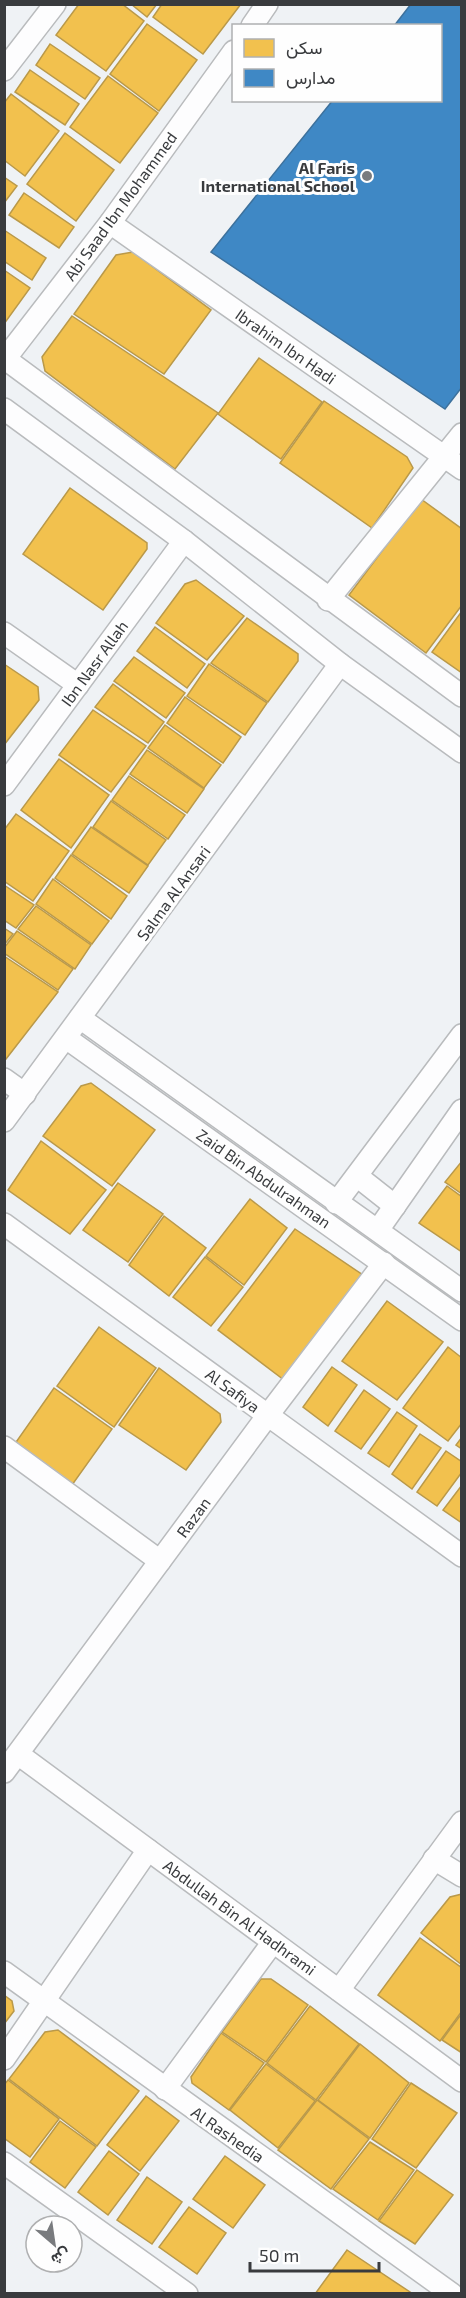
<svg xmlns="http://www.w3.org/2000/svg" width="466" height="2298" font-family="'Exo 2',Vazirmatn,sans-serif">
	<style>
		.homes { fill: #f2c14e; stroke: #ba9949; stroke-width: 1.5 }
		.schools { fill: #3f88c5; stroke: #3d719c; stroke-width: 1.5 }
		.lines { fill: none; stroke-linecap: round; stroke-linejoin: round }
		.minor-casing { stroke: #b9bbbd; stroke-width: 24 }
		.minor { stroke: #fdfdfe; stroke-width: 21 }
		.poi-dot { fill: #797b7e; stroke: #fefefe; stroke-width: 2 }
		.labels { text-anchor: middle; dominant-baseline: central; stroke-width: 6; stroke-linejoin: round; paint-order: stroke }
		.poi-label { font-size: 16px; font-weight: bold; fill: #393b3e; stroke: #fefefe; text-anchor: end }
		.street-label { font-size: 16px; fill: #393b3e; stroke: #fefefe }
	</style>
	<rect width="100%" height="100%" fill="#eff2f5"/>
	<g class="homes">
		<path d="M79 4H122L144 21 106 71 56 35Z"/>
		<path d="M131 4H157L147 17Z"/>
		<path d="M162 4H241L203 54 153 17Z"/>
		<path d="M147 24 197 60 159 111 110 74Z"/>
		<path d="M50 44 100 78 85 99 36 65Z"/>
		<path d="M30 70 79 104 65 125 15 92Z"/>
		<path d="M108 76 158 113 120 163 70 127Z"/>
		<path d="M11 94 59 131 25 176 4 160V103Z"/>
		<path d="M65 133 114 170 76 221 27 184Z"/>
		<path d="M4 177 17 186 4 203Z"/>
		<path d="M24 193 74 227 59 248 9 215Z"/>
		<path d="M4 230 46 258 32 280 4 261Z"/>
		<path d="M133 252 211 310 164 374 74 314 116 255Z"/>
		<path d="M4 270 30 288 4 324Z"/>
		<path d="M72 316 218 413 175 469 45 371 42 357Z"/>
		<path d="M259 358 322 402 281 459 218 414Z"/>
		<path d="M324 401 407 457 413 468 372 528 280 463Z"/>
		<path d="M70 488 147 543V549L103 610 23 554Z"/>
		<path d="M421 499 462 529V605L426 653 349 595Z"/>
		<path d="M196 580 244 616 207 660 156 623 185 584Z"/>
		<path d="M462 611V673L432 652Z"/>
		<path d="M247 618 298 654V661L268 702 211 663Z"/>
		<path d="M155 627 205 664 187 688 137 651Z"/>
		<path d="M134 657 185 693 166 718 114 681Z"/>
		<path d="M4 664 38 687 39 700 4 745Z"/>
		<path d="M209 664 267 703 245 735 187 696Z"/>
		<path d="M113 684 164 722 148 743 95 707Z"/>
		<path d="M185 697 241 737 223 763 167 723Z"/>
		<path d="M93 710 146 746 111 792 59 755Z"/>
		<path d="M165 725 221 765 204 788 148 748Z"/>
		<path d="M147 750 204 789 187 813 130 774Z"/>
		<path d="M59 759 109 795 71 848 21 810Z"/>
		<path d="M129 776 185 815 168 839 112 800Z"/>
		<path d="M111 801 166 840 148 865 93 827Z"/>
		<path d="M16 814 69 851 33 901 4 881V830Z"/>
		<path d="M91 827 148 866 129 893 72 854Z"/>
		<path d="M71 855 127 896 111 919 55 878Z"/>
		<path d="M53 879 109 921 92 944 36 904Z"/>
		<path d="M4 885 34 905 16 928 4 920Z"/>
		<path d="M36 906 91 945 75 969 18 929Z"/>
		<path d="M4 928 13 934 4 945Z"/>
		<path d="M17 931 73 969 58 990 4 953V948Z"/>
		<path d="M4 956 58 992 6 1059 4 1058Z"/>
		<path d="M91 1083 155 1130 112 1186 43 1136 81 1086Z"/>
		<path d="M41 1141 106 1190 70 1234 8 1190Z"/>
		<path d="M462 1161V1194L445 1182Z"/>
		<path d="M118 1183 163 1214 128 1262 83 1230Z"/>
		<path d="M447 1186 462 1197V1252L419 1223Z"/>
		<path d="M250 1199 287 1228 244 1285 206 1256Z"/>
		<path d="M164 1216 206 1248 169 1296 129 1265Z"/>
		<path d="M295 1229 363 1275 284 1380 218 1330Z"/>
		<path d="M205 1257 243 1287 211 1326 173 1297Z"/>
		<path d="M387 1301 443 1342 397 1400 342 1361Z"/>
		<path d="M99 1327 156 1368 114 1427 57 1386Z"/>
		<path d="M448 1347 462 1358V1423L448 1441 403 1408Z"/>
		<path d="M332 1367 357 1385 328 1426 303 1407Z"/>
		<path d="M159 1368 220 1414 221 1422 186 1470 119 1425Z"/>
		<path d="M54 1388 112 1429 72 1485 14 1445Z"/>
		<path d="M364 1390 390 1409 361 1449 335 1431Z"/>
		<path d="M397 1412 417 1426 389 1467 368 1453Z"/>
		<path d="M420 1434 441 1448 412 1489 392 1474Z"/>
		<path d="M462 1437V1449L456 1445Z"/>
		<path d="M446 1451 462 1462V1472L437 1506 417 1492Z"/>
		<path d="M462 1485V1523L443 1510Z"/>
		<path d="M462 1894V1965L421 1933 450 1897Z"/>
		<path d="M420 1938 462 1968V2011L440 2041 378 1995Z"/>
		<path d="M261 1979H271L308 2005 266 2062 222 2032Z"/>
		<path d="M4 1995 12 2001 14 2011 4 2024Z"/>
		<path d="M310 2006 359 2044 316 2100 267 2063Z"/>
		<path d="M462 2013V2053L442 2040Z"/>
		<path d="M58 2030 139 2091 97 2146 9 2079 45 2032Z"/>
		<path d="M221 2033 264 2063 229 2110 192 2083 191 2077Z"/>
		<path d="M360 2044 409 2083 370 2138 318 2100Z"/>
		<path d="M266 2064 315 2101 278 2148 230 2110Z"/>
		<path d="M8 2080 59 2119 30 2157 4 2138V2085Z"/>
		<path d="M411 2083 457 2113 416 2168 372 2139Z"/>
		<path d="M146 2096 179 2121 140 2171 107 2145Z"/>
		<path d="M317 2100 369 2139 331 2189 278 2150Z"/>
		<path d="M60 2121 96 2147 65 2188 30 2162Z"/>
		<path d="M370 2142 414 2170 378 2220 333 2189Z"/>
		<path d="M109 2151 139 2174 108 2215 78 2192Z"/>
		<path d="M225 2156 265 2185 233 2228 193 2199Z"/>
		<path d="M417 2170 453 2195 415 2244 379 2221Z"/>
		<path d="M147 2177 182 2202 152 2244 117 2220Z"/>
		<path d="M189 2207 226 2233 197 2274 159 2247Z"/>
		<path d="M347 2250 413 2294H315Z"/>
	</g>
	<path class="schools" d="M411 4H462V387L445 409 211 252 333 100H440V26H394Z"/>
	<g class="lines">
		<defs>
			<g id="minor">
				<path d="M252 26 267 4"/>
				<path d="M4 70 55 4"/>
				<path d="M110 223 462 469"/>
				<path d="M4 358 462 696"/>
				<path d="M5 359 110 223 234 51"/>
				<path d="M4 409 184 541 340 664 462 752"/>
				<path d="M328 600 462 434"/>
				<path d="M4 633 78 685"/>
				<path d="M4 785 184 541"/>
				<path d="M80 1018 462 1291"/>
				<path d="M66 1038 462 1320"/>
				<path d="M4 1079 25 1094"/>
				<path d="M4 1121 340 664"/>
				<path d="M357 1176 395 1206"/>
				<path d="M336 1203 462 1035"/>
				<path d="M4 1224 462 1556"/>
				<path d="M378 1230 462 1110"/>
				<path d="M4 1447 160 1561"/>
				<path d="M18 1754 462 2081"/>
				<path d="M4 1772 268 1415 384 1263"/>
				<path d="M434 1859 462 1876"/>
				<path d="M4 1972 452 2294"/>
				<path d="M339 1990 462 1822"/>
				<path d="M4 2059 148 1850"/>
				<path d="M165 2089 273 1942"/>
				<path d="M4 2163 187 2294"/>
			</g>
		</defs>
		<use href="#minor" class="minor-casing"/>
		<use href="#minor" class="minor"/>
	</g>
	<circle class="poi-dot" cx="367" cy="176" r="6"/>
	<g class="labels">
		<g class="poi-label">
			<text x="355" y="167">Al Faris<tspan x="355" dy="18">International School</tspan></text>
		</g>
		<g class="street-label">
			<text transform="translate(120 206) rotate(-54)">Abi Saad Ibn Mohammed</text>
			<text transform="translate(286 346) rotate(35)">Ibrahim Ibn Hadi</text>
			<text transform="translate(94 663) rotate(-54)">Ibn Nasr Allah</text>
			<text transform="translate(173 893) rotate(-54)">Salma Al Ansari</text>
			<text transform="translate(264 1178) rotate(35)">Zaid Bin Abdulrahman</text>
			<text transform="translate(233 1390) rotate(36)">Al Safiya</text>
			<text transform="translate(193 1517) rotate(-54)">Razan</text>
			<text transform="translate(240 1917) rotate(36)">Abdullah Bin Al Hadhrami</text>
			<text transform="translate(228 2134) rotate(35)">Al Rashedia</text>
		</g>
	</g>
	<rect width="466" height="2298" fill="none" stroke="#393b3e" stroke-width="12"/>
	<rect x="232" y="24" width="210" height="78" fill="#fefefe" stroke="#afb0b1" stroke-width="1.5"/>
	<rect x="244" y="39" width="30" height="18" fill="#f2c14e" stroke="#afb0b1" stroke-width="1.5"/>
	<text x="286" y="54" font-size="18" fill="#393b3e">سكن</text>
	<rect x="244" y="69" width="30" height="18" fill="#3f88c5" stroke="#afb0b1" stroke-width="1.5"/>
	<text x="286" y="84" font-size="18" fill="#393b3e">مدارس</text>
	<g transform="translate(54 2244) rotate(151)"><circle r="28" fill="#fefefe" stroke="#afb0b1" stroke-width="1.5"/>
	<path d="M0-4.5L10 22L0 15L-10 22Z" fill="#797b7e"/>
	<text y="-9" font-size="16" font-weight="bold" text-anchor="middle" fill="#393b3e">ش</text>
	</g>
	<path d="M250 2262v9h129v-9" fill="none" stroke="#393b3e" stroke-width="3"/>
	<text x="259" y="2262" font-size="18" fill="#393b3e" stroke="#fefefe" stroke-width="4.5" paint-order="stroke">50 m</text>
</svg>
